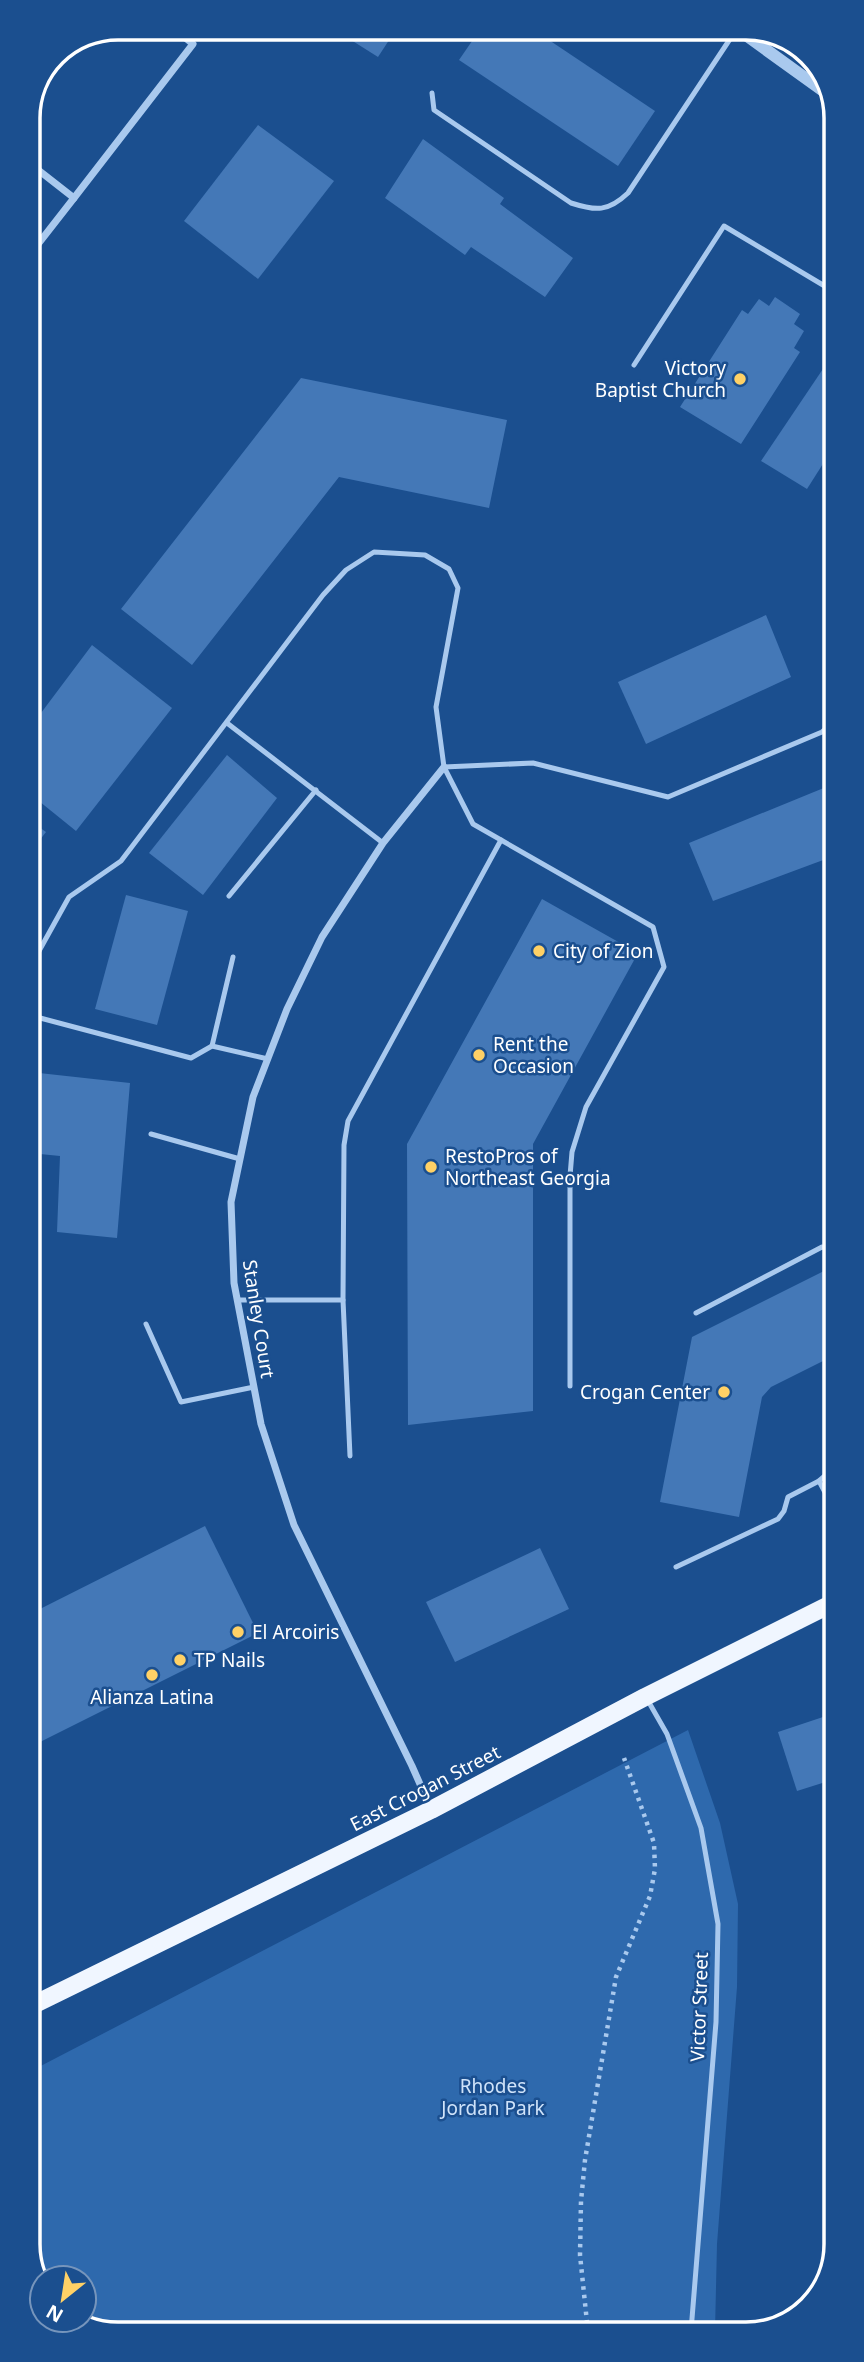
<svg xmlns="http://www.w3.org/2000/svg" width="864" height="2362" font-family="'Noto Sans',sans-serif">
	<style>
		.green { fill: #2e69ad }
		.building { fill: #4478b7 }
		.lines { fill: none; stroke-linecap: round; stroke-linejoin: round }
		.path { stroke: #a9c9ee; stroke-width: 4.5; stroke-dasharray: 3.5 5; stroke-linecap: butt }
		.service { stroke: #a9c9ee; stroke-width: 5 }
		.minor { stroke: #a9c9ee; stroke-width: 7 }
		.tertiary { stroke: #a9c9ee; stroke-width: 12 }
		.primary { stroke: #f0f6ff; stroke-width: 18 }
		.poi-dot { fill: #ffd166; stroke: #1b4f8f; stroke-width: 2.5 }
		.labels { text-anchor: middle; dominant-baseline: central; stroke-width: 5; stroke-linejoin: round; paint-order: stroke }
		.poi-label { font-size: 19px; fill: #fff; stroke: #1b4f8f; text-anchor: start }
		.street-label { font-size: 19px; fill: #fff; stroke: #1b4f8f }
		.park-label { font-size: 19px; fill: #cfe3fa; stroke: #1b4f8f }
		.rim { fill: none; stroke: #fff; stroke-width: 3.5 }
	</style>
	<rect width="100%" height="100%" fill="#1b4f8f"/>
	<path class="green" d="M688 1730 720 1823 738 1904 737 1987 717 2244 715 2331 112 2334 79 2320H84V2278H42V2284L31 2267V2071Z"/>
	<g class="building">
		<path d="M332 28H397L378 57Z"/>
		<path d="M481 28H531L655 111 618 166 459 60Z"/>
		<path d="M258 125 334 181 258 279 184 221Z"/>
		<path d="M423 139 504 198 500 204 573 258 545 297 471 247 465 255 385 198Z"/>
		<path d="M775 297 800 314 794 324 804 331 794 348 800 352 741 444 680 407 742 310 748 314 759 299 769 306Z"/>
		<path d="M833 354V448L807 489 761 461Z"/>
		<path d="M301 378 507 420 489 508 339 477 192 665 121 609Z"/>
		<path d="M766 615 791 677 646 744 618 682Z"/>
		<path d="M92 645 172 708 76 831 29 793V729Z"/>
		<path d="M227 755 277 798 203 895 149 853Z"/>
		<path d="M831 785 834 793V856L713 901 689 843Z"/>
		<path d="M29 820 46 832 29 854Z"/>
		<path d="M126 895 188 911 157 1025 95 1009Z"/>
		<path d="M542 899 638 953 533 1144V1411L408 1425 407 1144Z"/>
		<path d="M30 1072 130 1083 117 1238 57 1232 60 1156 30 1153Z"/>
		<path d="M828 1269 835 1282V1355L771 1387 762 1397 739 1517 660 1502 692 1337Z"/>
		<path d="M205 1526 258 1633 30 1747V1614Z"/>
		<path d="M540 1548 569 1609 455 1662 426 1602Z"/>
		<path d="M835 1713V1779L797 1791 778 1732Z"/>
	</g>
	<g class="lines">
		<path class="path" d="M588 2332 580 2255 581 2201 585 2160 616 1977 650 1896 655 1869 654 1843 624 1758"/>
		<g class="service">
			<path d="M432 93 434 110 571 203C596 211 608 212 628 193L736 30"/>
			<path d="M833 317V319"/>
			<path d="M634 365 724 226 833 291"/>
			<path d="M227 723 383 843"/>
			<path d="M444 767 533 763 668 797 822 732 834 722"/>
			<path d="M229 896 316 790"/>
			<path d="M29 969 69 897 121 861 323 595 346 570 374 552 425 555 449 569 458 588 436 707 444 767 473 824 653 927 664 967 586 1107 572 1152 570 1176V1386"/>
			<path d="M29 1015 191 1058 212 1046 268 1059"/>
			<path d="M212 1046 233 957"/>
			<path d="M151 1134 240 1159"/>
			<path d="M238 1300H343"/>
			<path d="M696 1313 822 1247 835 1248"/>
			<path d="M146 1324 181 1402 254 1387"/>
			<path d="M350 1456 343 1300 344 1145 348 1121 501 840"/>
			<path d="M819 1481 835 1511"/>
			<path d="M676 1567 778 1519 784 1511 788 1497 819 1481 835 1467"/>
			<path d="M647 1699 667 1734 701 1828 718 1924 716 2022 691 2331"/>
		</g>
		<g class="minor">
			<path d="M28 162 74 198 28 257"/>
			<path d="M74 198 193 44 173 28"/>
			<path d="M431 1809 412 1766 294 1525 261 1424 234 1283 231 1202 253 1097 287 1009 322 937 383 843 444 767"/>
		</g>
		<path class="tertiary" d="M736 28 833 98"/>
		<path class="primary" d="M31 2006 431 1810 645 1697 835 1602"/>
	</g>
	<g class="poi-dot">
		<circle cx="740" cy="379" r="7"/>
		<circle cx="539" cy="951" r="7"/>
		<circle cx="479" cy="1055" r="7"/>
		<circle cx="431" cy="1167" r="7"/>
		<circle cx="724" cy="1392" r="7"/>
		<circle cx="238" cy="1632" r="7"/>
		<circle cx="180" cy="1660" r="7"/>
		<circle cx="152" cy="1675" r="7"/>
	</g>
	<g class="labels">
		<g class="poi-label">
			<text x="726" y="368" text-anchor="end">Victory<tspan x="726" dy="22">Baptist Church</tspan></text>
			<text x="553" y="951">City of Zion</text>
			<text x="493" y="1044">Rent the<tspan x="493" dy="22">Occasion</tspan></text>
			<text x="445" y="1156">RestoPros of<tspan x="445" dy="22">Northeast Georgia</tspan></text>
			<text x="710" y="1392" text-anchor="end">Crogan Center</text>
			<text x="252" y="1632">El Arcoiris</text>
			<text x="194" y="1660">TP Nails</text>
			<text x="152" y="1697" text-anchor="middle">Alianza Latina</text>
		</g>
		<g class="street-label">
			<text transform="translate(259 1319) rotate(81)">Stanley Court</text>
			<text transform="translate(425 1788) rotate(-27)">East Crogan Street</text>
			<text transform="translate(699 2007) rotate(-88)">Victor Street</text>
		</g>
		<g class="park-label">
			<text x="493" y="2086">Rhodes<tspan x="493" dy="22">Jordan Park</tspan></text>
		</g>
	</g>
	<path d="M0 0H864V2362H0ZM118 40H746A78 78 0 0 1 824 118V2244A78 78 0 0 1 746 2322H118A78 78 0 0 1 40 2244V118A78 78 0 0 1 118 40Z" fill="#1b4f8f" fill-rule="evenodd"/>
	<path class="rim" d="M118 40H746A78 78 0 0 1 824 118V2244A78 78 0 0 1 746 2322H118A78 78 0 0 1 40 2244V118A78 78 0 0 1 118 40Z"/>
	<g transform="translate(63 2299) rotate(210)"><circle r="33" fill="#1b4f8f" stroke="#7695bc" stroke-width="2"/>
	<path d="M0-5L12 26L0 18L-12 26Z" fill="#ffd166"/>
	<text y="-10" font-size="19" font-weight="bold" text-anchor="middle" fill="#ffffff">N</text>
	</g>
</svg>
